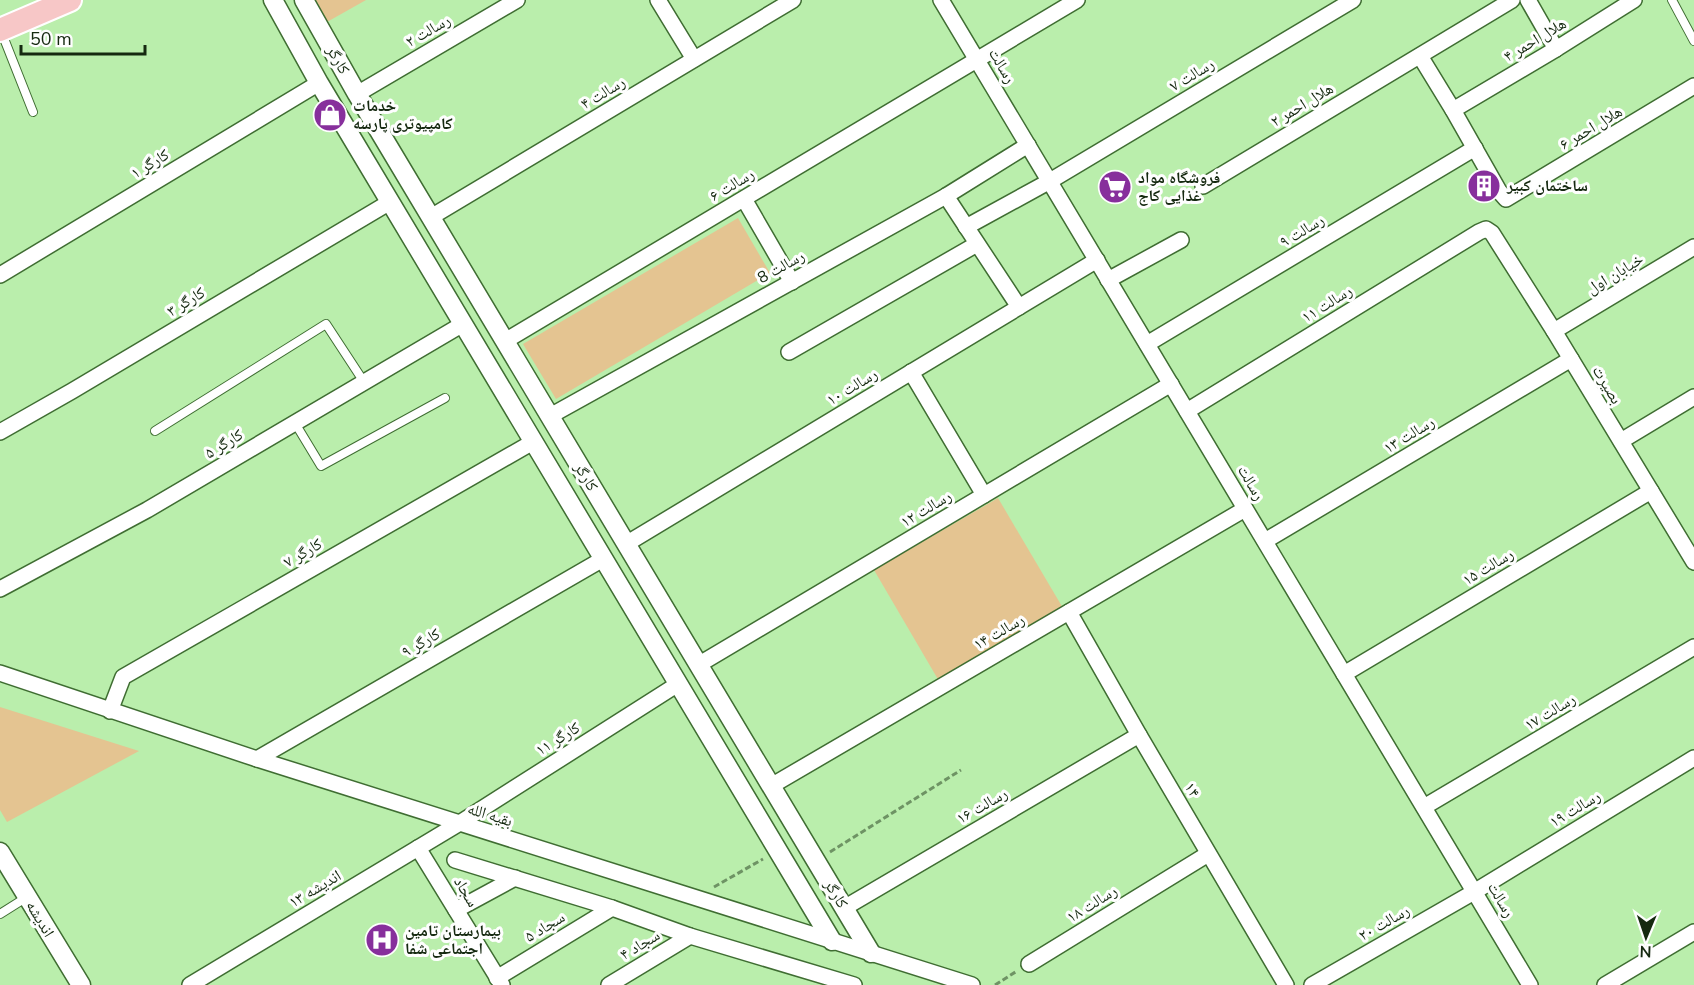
<svg xmlns="http://www.w3.org/2000/svg" width="1694" height="985" font-family="'Nunito Sans','Noto Naskh Arabic',sans-serif">
	<style>
		.green { fill: #e4c491 }
		.lines { fill: none; stroke-linecap: round; stroke-linejoin: round }
		.service-casing { stroke: #3f6d32; stroke-width: 10 }
		.minor-casing { stroke: #3f6d32; stroke-width: 18 }
		.tertiary-casing { stroke: #3f6d32; stroke-width: 21 }
		.primary-casing { stroke: #fff; stroke-width: 26 }
		.path { stroke: #6e9364; stroke-width: 3; stroke-dasharray: 6 3; stroke-linecap: butt }
		.service { stroke: #fff; stroke-width: 8 }
		.minor { stroke: #fff; stroke-width: 15 }
		.tertiary { stroke: #fff; stroke-width: 18 }
		.primary { stroke: #f7c7c7; stroke-width: 22 }
		.labels { text-anchor: middle; dominant-baseline: central; stroke-width: 6; stroke-linejoin: round; paint-order: stroke }
		.street-label { font-size: 16px; fill: #152910; stroke: #fefefe }
		.poi-label { font-size: 16px; font-weight: bold; fill: #152910; stroke: #fefefe; text-anchor: start }
	</style>
	<rect width="100%" height="100%" fill="#baeeac"/>
	<g class="green">
		<path d="M314 0H366L327 22Z"/>
		<path d="M738 218 770 273 556 399 523 344Z"/>
		<path d="M998 498 1070 620 946 693 874 570Z"/>
		<path d="M0 707 139 751 7 822 0 810Z"/>
	</g>
	<g class="lines">
		<defs>
			<g id="service">
				<path d="M1672 0 1694 41"/>
				<path d="M1 31 33 112"/>
				<path d="M295 423 321 466 445 398"/>
				<path d="M155 431 326 324 364 382"/>
				<path d="M0 914 27 897"/>
			</g>
			<g id="minor">
				<path d="M658 0 694 59"/>
				<path d="M941 0 1530 985"/>
				<path d="M1528 0 1556 49"/>
				<path d="M1420 56 1453 110 1499 191 1506 199 1694 86"/>
				<path d="M357 94 517 0"/>
				<path d="M1453 110 1556 49 1634 0"/>
				<path d="M1203 186 1512 0"/>
				<path d="M946 196 1019 307"/>
				<path d="M744 199 792 282"/>
				<path d="M431 217 793 0"/>
				<path d="M966 227 1050 181 1353 0"/>
				<path d="M0 275 319 83"/>
				<path d="M1108 280 1181 240"/>
				<path d="M1554 331 1694 247"/>
				<path d="M505 341 1077 0"/>
				<path d="M1147 344 1475 148"/>
				<path d="M789 352 977 244"/>
				<path d="M911 372 984 495"/>
				<path d="M1187 411 1479 232 1486 229 1492 233 1554 331 1694 562"/>
				<path d="M550 416 946 196 1028 145"/>
				<path d="M0 432 72 391 390 202"/>
				<path d="M1621 441 1694 397"/>
				<path d="M1265 541 1571 359"/>
				<path d="M626 544 1097 260"/>
				<path d="M0 589 147 510 463 324"/>
				<path d="M1069 612 1139 735 1286 985"/>
				<path d="M698 665 1171 384"/>
				<path d="M0 673 257 759 972 985"/>
				<path d="M1344 674 1651 491"/>
				<path d="M110 711 123 677 533 442"/>
				<path d="M257 759 603 559"/>
				<path d="M771 786 1245 509"/>
				<path d="M1424 807 1694 647"/>
				<path d="M418 848 502 985"/>
				<path d="M455 860 612 908 690 936 854 985"/>
				<path d="M844 908 1139 735"/>
				<path d="M456 910 515 878"/>
				<path d="M1029 964 1208 854"/>
				<path d="M497 978 612 908"/>
				<path d="M190 985 458 824 678 684"/>
				<path d="M609 985 690 936"/>
				<path d="M1312 985 1474 892 1694 758"/>
				<path d="M1605 985 1694 932"/>
			</g>
			<g id="tertiary">
				<path d="M273 0 319 83 832 941"/>
				<path d="M304 0 357 94 871 953"/>
				<path d="M0 852 81 985"/>
			</g>
			<path id="primary" d="M0 30 70 0"/>
		</defs>
		<use href="#service" class="service-casing"/>
		<use href="#minor" class="minor-casing"/>
		<use href="#tertiary" class="tertiary-casing"/>
		<use href="#primary" class="primary-casing"/>
		<g class="path">
			<path d="M830 852 961 770"/>
			<path d="M714 887 763 859"/>
			<path d="M995 985 1017 971"/>
		</g>
		<use href="#service" class="service"/>
		<use href="#minor" class="minor"/>
		<use href="#tertiary" class="tertiary"/>
		<use href="#primary" class="primary"/>
	</g>
	<defs>
		<symbol id="shop-disc" viewBox="-11 -11 22 22"><circle r="9.5" fill="#872f9c" stroke="#fefefe"/><path d="M-5-2.5h2.3a2.7 3.5 0 0 1 5.4 0H5L5.5 6h-11ZM-1.5-2.5h3a1.5 2.3 0 0 0-3 0Z" fill="#fff"/></symbol>
		<symbol id="building-disc" viewBox="-11 -11 22 22"><circle r="9.5" fill="#872f9c" stroke="#fefefe"/><path d="M-4-6H4V6H1V3H-1V6H-4ZM-2.5-4.3h1.7v1.8h-1.7ZM.8-4.3h1.7v1.8H.8ZM-2.5-1h1.7V.8h-1.7ZM.8-1h1.7V.8H.8Z" fill="#fff"/></symbol>
		<symbol id="supermarket-disc" viewBox="-11 -11 22 22"><circle r="9.5" fill="#872f9c" stroke="#fefefe"/><path d="M-6-5.5h2.5l.6 2H6L4.5 2H-2.5L-4.4-4H-6ZM-1.5 3.2a1.3 1.3 0 1 0 .1 0ZM3 3.2a1.3 1.3 0 1 0 .1 0Z" fill="#fff"/></symbol>
		<symbol id="hospital-disc" viewBox="-11 -11 22 22"><circle r="9.5" fill="#872f9c" stroke="#fefefe"/><path d="M-5-5h3v3.5h4V-5h3V5h-3V1.5h-4V5h-3Z" fill="#fff"/></symbol>
	</defs>
	<g fill-rule="evenodd">
		<use href="#shop-disc" x="311" y="96" width="38" height="38"/>
		<use href="#building-disc" x="1465" y="167" width="38" height="38"/>
		<use href="#supermarket-disc" x="1096" y="168" width="38" height="38"/>
		<use href="#hospital-disc" x="363" y="921" width="38" height="38"/>
	</g>
	<g class="labels">
		<g class="street-label">
			<text transform="translate(428 31) rotate(-30)">رسالت ۲</text>
			<text transform="translate(1535 40) rotate(-31)">هلال احمر ۴</text>
			<text transform="translate(338 60) rotate(60)">کارگر</text>
			<text transform="translate(1002 66) rotate(59)">رسالت</text>
			<text transform="translate(1192 75) rotate(-31)">رسالت ۷</text>
			<text transform="translate(603 93) rotate(-31)">رسالت ۴</text>
			<text transform="translate(1302 105) rotate(-31)">هلال احمر ۲</text>
			<text transform="translate(1591 128) rotate(-31)">هلال احمر ۶</text>
			<text transform="translate(150 164) rotate(-31)">کارگر ۱</text>
			<text transform="translate(732 185) rotate(-31)">رسالت ۶</text>
			<text transform="translate(1302 231) rotate(-31)">رسالت ۹</text>
			<text transform="translate(781 267) rotate(-29)">رسالت 8</text>
			<text transform="translate(1615 274) rotate(-31)">خیابان اول</text>
			<text transform="translate(186 302) rotate(-31)">کارگر ۳</text>
			<text transform="translate(1327 304) rotate(-32)">رسالت ۱۱</text>
			<text transform="translate(1607 385) rotate(59)">بصیرت</text>
			<text transform="translate(852 387) rotate(-31)">رسالت ۱۰</text>
			<text transform="translate(1409 435) rotate(-31)">رسالت ۱۳</text>
			<text transform="translate(224 444) rotate(-31)">کارگر ۵</text>
			<text transform="translate(586 477) rotate(59)">کارگر</text>
			<text transform="translate(1251 483) rotate(59)">رسالت</text>
			<text transform="translate(926 509) rotate(-31)">رسالت ۱۲</text>
			<text transform="translate(303 553) rotate(-30)">کارگر ۷</text>
			<text transform="translate(1488 567) rotate(-31)">رسالت ۱۵</text>
			<text transform="translate(999 632) rotate(-30)">رسالت ۱۴</text>
			<text transform="translate(421 643) rotate(-30)">کارگر ۹</text>
			<text transform="translate(1550 712) rotate(-31)">رسالت ۱۷</text>
			<text transform="translate(558 739) rotate(-32)">کارگر ۱۱</text>
			<text transform="translate(1192 790) rotate(60)">۱۴</text>
			<text transform="translate(982 806) rotate(-30)">رسالت ۱۶</text>
			<text transform="translate(1575 809) rotate(-31)">رسالت ۱۹</text>
			<text transform="translate(490 815) rotate(17)">بقیه الله</text>
			<text transform="translate(315 889) rotate(-31)">اندیشه ۱۳</text>
			<text transform="translate(466 892) rotate(59)">سجاد</text>
			<text transform="translate(836 894) rotate(59)">کارگر</text>
			<text transform="translate(1501 900) rotate(59)">رسالت</text>
			<text transform="translate(1092 904) rotate(-32)">رسالت ۱۸</text>
			<text transform="translate(40 919) rotate(59)">اندیشه</text>
			<text transform="translate(1384 923) rotate(-30)">رسالت ۲۰</text>
			<text transform="translate(545 927) rotate(-31)">سجاد ۵</text>
			<text transform="translate(640 945) rotate(-31)">سجاد ۴</text>
		</g>
		<g class="poi-label">
			<text x="353" y="106">خدمات<tspan x="353" dy="18">کامپیوتری پارسه</tspan></text>
			<text x="1138" y="178">فروشگاه مواد<tspan x="1138" dy="18">غذایی کاج</tspan></text>
			<text x="1507" y="186">ساختمان کبیر</text>
			<text x="405" y="931">بیمارستان تامین<tspan x="405" dy="18">اجتماعی شفا</tspan></text>
		</g>
	</g>
	<g transform="translate(1646 937) rotate(182)" stroke="#fefefe" stroke-width="4.5" paint-order="stroke">
	<path d="M0-4.5L10 22L0 15L-10 22Z" fill="#152910"/>
	<text y="-9" font-size="16" font-weight="bold" text-anchor="middle" fill="#152910">N</text>
	</g>
	<path d="M21 45v9h124v-9" fill="none" stroke="#152910" stroke-width="3"/>
	<text x="30" y="45" font-size="18" fill="#152910" stroke="#fefefe" stroke-width="4.5" paint-order="stroke">50 m</text>
</svg>
